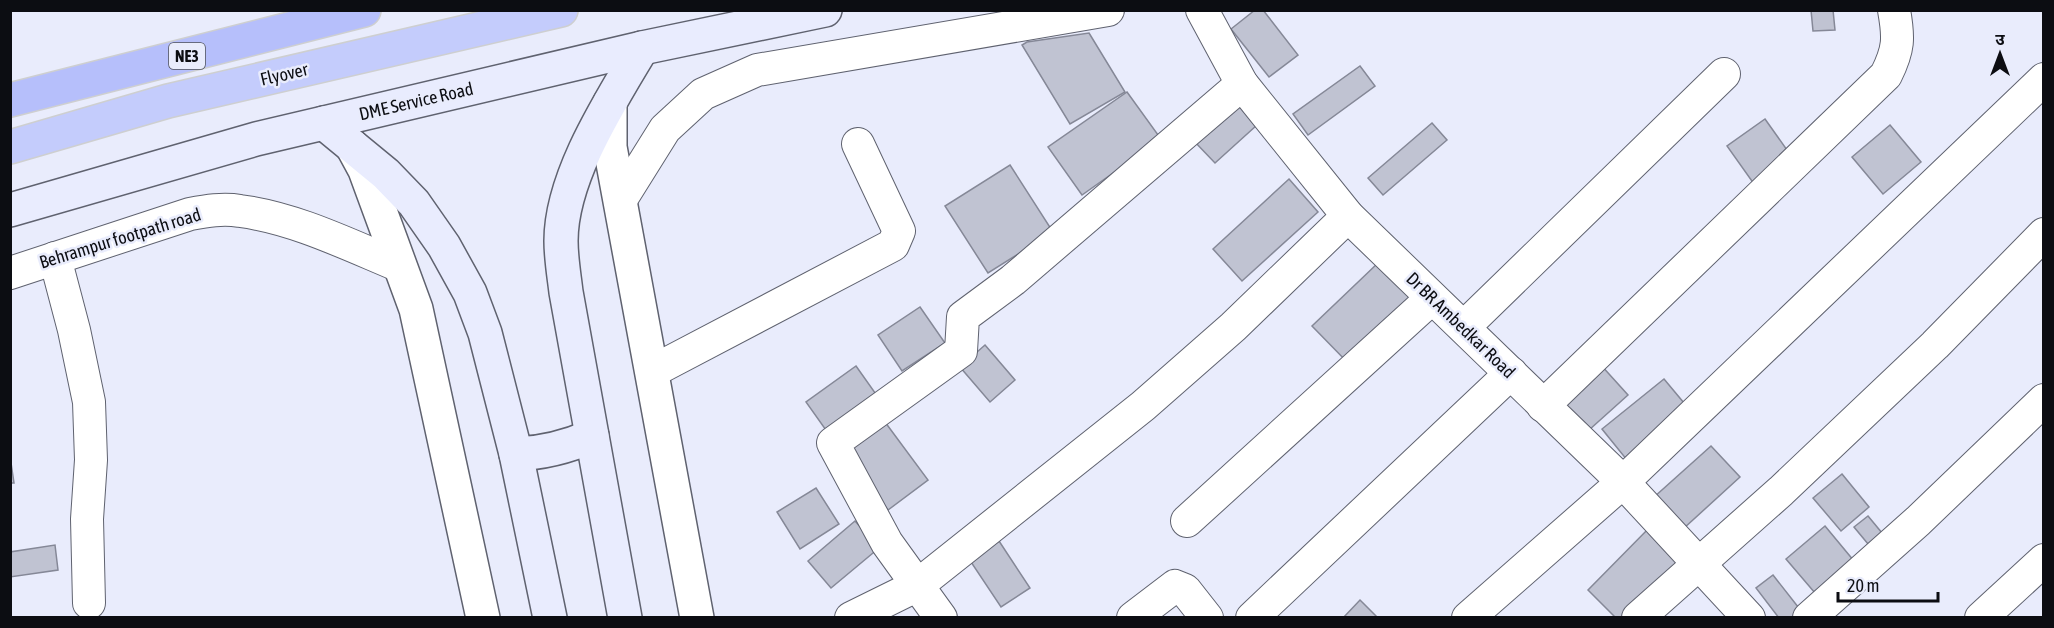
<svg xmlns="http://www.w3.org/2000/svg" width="2054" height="628" font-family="'Asap Condensed','Noto Sans Devanagari',sans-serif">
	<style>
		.building { fill: #c0c3d2; stroke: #858897; stroke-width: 1.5 }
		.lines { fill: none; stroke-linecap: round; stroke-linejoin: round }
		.minor-casing { stroke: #5f626f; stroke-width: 34 }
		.tertiary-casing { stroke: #5f626f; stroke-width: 36 }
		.secondary-casing { stroke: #5f626f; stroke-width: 36 }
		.trunk-casing { stroke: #cecfd0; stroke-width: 36 }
		.motorway-casing { stroke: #cecfd0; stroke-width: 36 }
		.minor { stroke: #fff; stroke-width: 32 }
		.tertiary { stroke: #fff; stroke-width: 33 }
		.secondary { stroke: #e9ecfe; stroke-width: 33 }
		.trunk { stroke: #c4ccfc; stroke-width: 33 }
		.motorway { stroke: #b6bffb; stroke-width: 33 }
		.labels { text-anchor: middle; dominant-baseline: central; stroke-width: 5; stroke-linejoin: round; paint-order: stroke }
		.shield { fill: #e9ecfc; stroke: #4e5058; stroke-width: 1.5 }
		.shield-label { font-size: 16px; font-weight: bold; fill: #0c0d12 }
		.street-label { font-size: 18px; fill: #0c0d12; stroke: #e9ecfc }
	</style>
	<rect width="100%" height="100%" fill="#e9ecfc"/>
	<g class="building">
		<path d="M1255 10H1263L1298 55 1269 77 1231 29Z"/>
		<path d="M1811 10H1833L1835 30 1813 31Z"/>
		<path d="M1089 33 1125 92 1070 124 1022 45 1027 42Z"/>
		<path d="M1360 66 1375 86 1308 135 1293 114Z"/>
		<path d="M1127 92 1161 139 1082 195 1048 147Z"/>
		<path d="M1236 102 1257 125 1215 163 1194 141Z"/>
		<path d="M1765 119 1792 157 1754 184 1727 146Z"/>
		<path d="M1432 123 1447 140 1383 195 1368 178Z"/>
		<path d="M1890 125 1921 162 1883 194 1852 157Z"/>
		<path d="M1010 165 1053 232 988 273 945 206Z"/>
		<path d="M1289 179 1318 212 1242 281 1213 249Z"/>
		<path d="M1379 262 1417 301 1350 365 1312 326Z"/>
		<path d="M920 307 945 343 902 371 878 335Z"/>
		<path d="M985 345 1015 380 990 402 960 367Z"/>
		<path d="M1600 364 1628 395 1589 430 1561 400Z"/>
		<path d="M856 366 878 397 828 433 806 402Z"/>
		<path d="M1664 379 1689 409 1627 460 1602 429Z"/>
		<path d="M885 422 928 480 888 510 844 452Z"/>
		<path d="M1711 446 1740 477 1683 529 1653 498Z"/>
		<path d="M10 456 14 483H10Z"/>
		<path d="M1842 474 1869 507 1841 531 1813 498Z"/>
		<path d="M816 488 839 524 800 549 777 512Z"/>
		<path d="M1868 516 1887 539 1873 550 1854 527Z"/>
		<path d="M855 521 879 548 831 588 808 561Z"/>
		<path d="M1651 526 1686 560 1630 618H1616L1588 590Z"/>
		<path d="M1825 526 1854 561 1815 593 1786 559Z"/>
		<path d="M999 541 1030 588 1001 607 969 559Z"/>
		<path d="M55 545 58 570 10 577V552Z"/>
		<path d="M1773 575 1802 612 1795 618H1779L1756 588Z"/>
		<path d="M1360 600 1378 618H1343Z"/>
	</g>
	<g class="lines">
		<defs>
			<g id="minor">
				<path d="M1202 10 1242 84 1348 216 1623 482 1749 618"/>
				<path d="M620 201 665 129 703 94 757 70 1108 10"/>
				<path d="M55 258 74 330 89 402 91 460 87 519 89 603"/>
				<path d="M10 273 190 214C206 211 223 208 240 211 295 218 349 245 400 266"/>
				<path d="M1464 327 1724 74"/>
				<path d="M653 371 893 245 899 231 858 144"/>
				<path d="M1543 406 1886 75C1899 49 1899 38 1894 10"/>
				<path d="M1187 521 1432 298"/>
				<path d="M851 618 918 585 1143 406 1233 327 1348 216"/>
				<path d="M941 618 887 543 833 443 961 351 963 317 1013 280 1242 84"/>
				<path d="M1133 618 1175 586 1185 590 1207 618"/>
				<path d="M1252 618 1511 373"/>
				<path d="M1468 618 1623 482 2044 79"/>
				<path d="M1638 618 1781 491 1935 345 2044 234"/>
				<path d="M1809 618 1918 521 2044 400"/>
				<path d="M1981 618 2044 560"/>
			</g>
			<g id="tertiary">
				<path d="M610 103V147L697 618"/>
				<path d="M352 146 365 170 416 309 483 618"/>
			</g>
			<g id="secondary">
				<path d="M324 123 386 174 414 203 444 246 470 293 485 333 516 454 550 618"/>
				<path d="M10 210 256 139 642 48 825 10"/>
				<path d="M516 454C543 453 567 447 592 436"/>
				<path d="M625 618 566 292C564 275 561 258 561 241 561 177 610 102 642 48"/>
			</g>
			<path id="trunk" d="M10 147 168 101 561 10"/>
			<path id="motorway" d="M10 100 364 10"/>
		</defs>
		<use href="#minor" class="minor-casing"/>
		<use href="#tertiary" class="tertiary-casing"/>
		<use href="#secondary" class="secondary-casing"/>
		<use href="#trunk" class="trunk-casing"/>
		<use href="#motorway" class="motorway-casing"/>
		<use href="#minor" class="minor"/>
		<use href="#tertiary" class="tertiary"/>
		<use href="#secondary" class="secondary"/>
		<use href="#trunk" class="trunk"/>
		<use href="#motorway" class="motorway"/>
	</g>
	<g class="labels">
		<rect class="shield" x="169" y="43" width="36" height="26" rx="4.5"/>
		<g class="shield-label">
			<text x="187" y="56">NE3</text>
		</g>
		<g class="street-label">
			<text transform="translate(284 74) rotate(-13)">Flyover</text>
			<text transform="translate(416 101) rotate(-13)">DME Service Road</text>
			<text transform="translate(120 238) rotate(-17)">Behrampur footpath road</text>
			<text transform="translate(1461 325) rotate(44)">Dr BR Ambedkar Road</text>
		</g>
	</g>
	<rect width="2054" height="628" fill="none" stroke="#0c0d12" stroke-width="24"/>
	<g transform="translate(2000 54)" stroke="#e9ecfc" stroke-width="4.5" paint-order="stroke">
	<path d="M0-4.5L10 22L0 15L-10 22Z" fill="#0c0d12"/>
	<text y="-9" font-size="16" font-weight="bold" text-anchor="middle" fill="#0c0d12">उ</text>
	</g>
	<path d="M1838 592v9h100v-9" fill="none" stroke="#0c0d12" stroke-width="3"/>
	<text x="1847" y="592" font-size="18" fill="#0c0d12" stroke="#e9ecfc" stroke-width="4.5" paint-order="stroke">20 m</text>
</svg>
